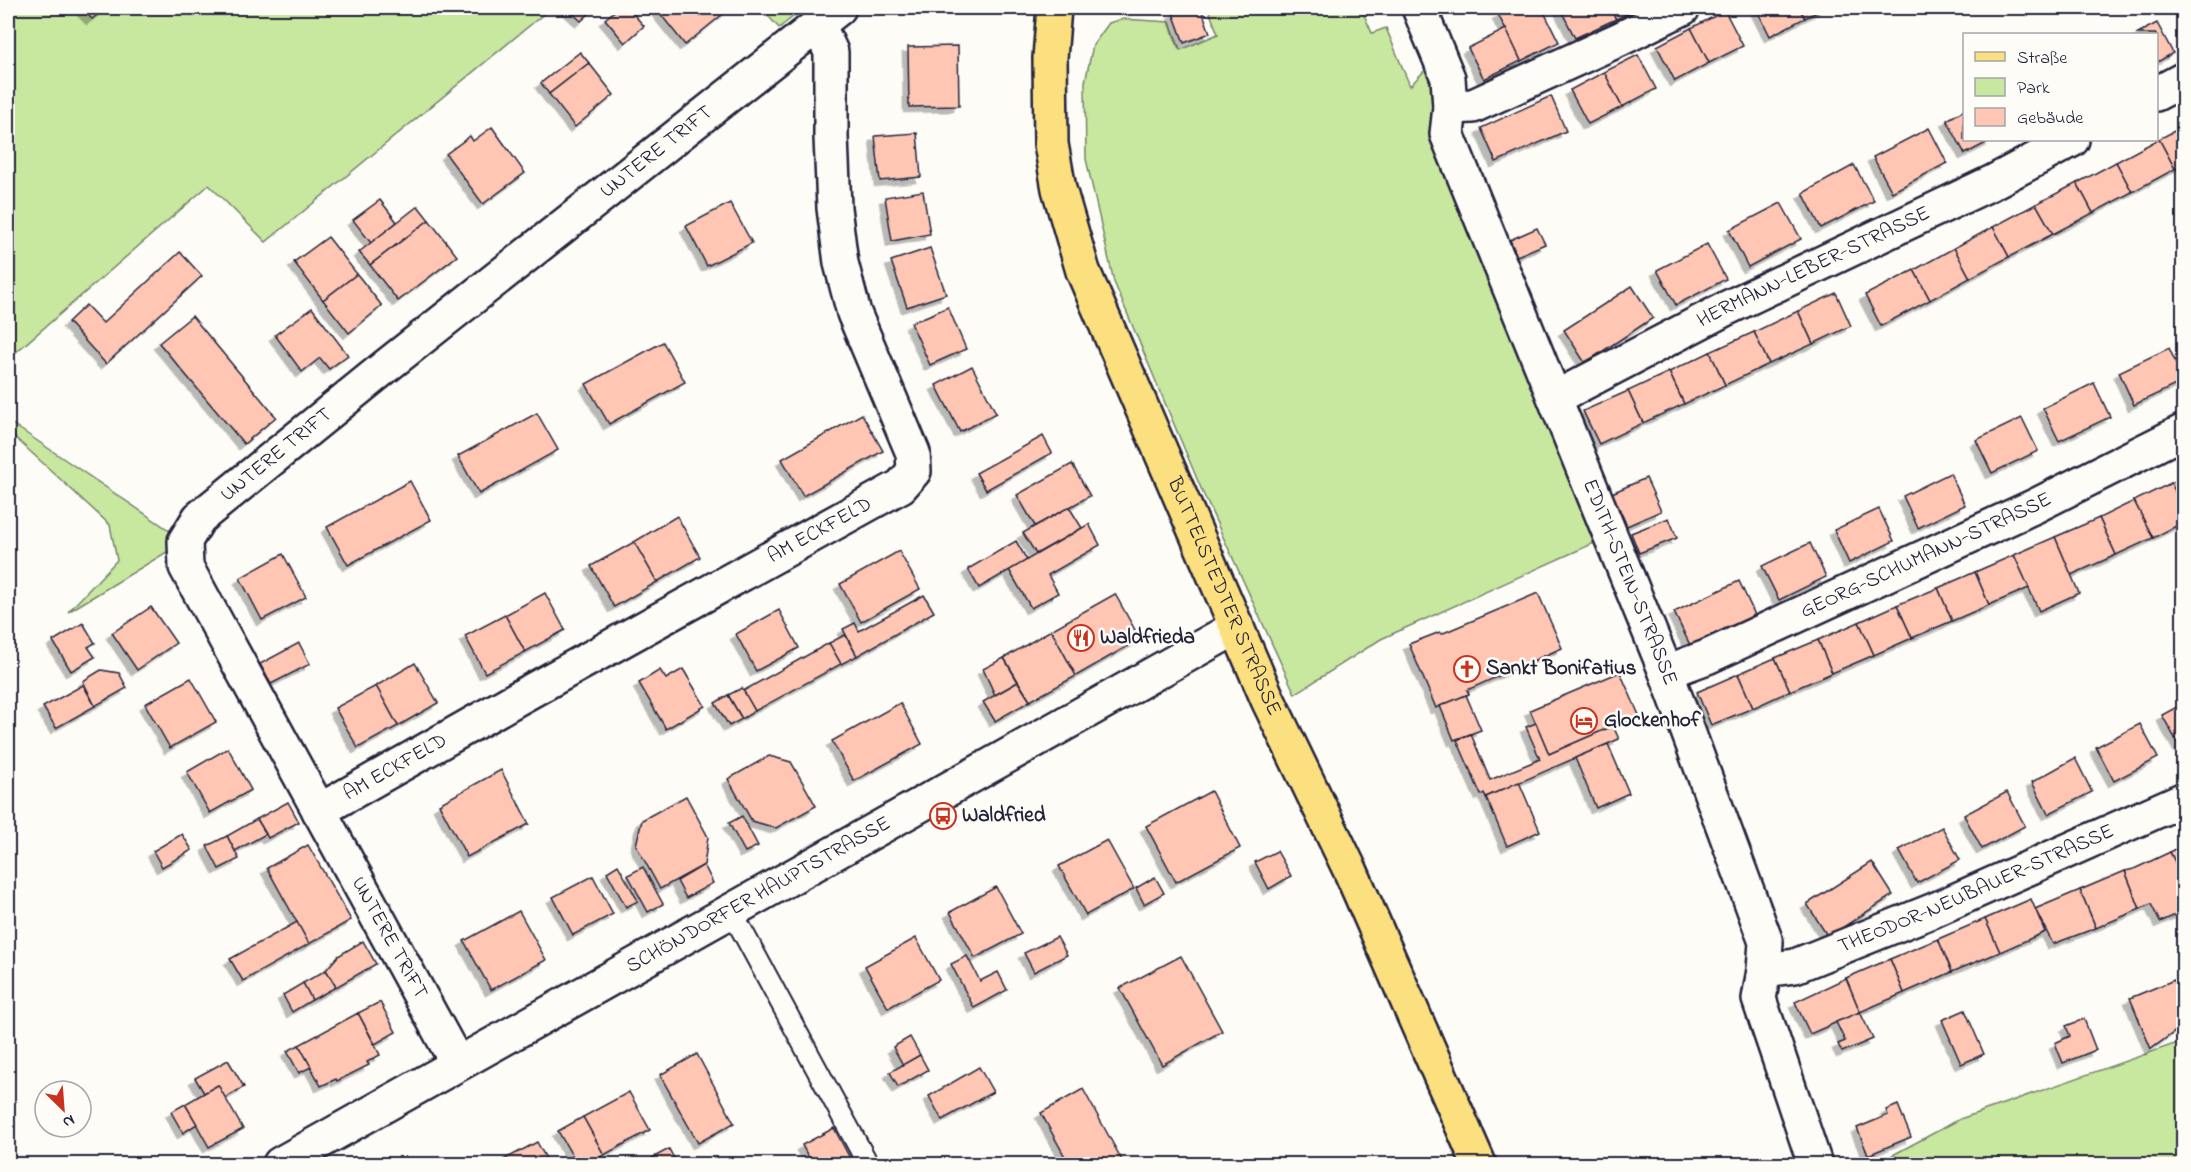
<svg xmlns="http://www.w3.org/2000/svg" width="2191" height="1172" font-family="'Indie Flower',sans-serif">
	<style>
		.green { fill: #c8e79f; stroke: #75846d; stroke-width: 1.5 }
		.building { fill: #fec6b3; stroke: #22223b; stroke-width: 1.5; filter: url(#shadow) }
		.lines { fill: none; stroke-linecap: round; stroke-linejoin: round }
		.service-casing { stroke: #22223b; stroke-width: 24 }
		.minor-casing { stroke: #22223b; stroke-width: 38 }
		.tertiary-casing { stroke: #22223b; stroke-width: 38 }
		.primary-casing { stroke: #22223b; stroke-width: 38 }
		.service { stroke: #fdfcf7; stroke-width: 20 }
		.minor { stroke: #fdfcf7; stroke-width: 33 }
		.tertiary { stroke: #fdfcf7; stroke-width: 33 }
		.primary { stroke: #fce080; stroke-width: 33 }
		.labels { text-anchor: middle; dominant-baseline: central; stroke-width: 5; stroke-linejoin: round; paint-order: stroke }
		.street-label { font-size: 21px; fill: #22223b; stroke: #fdfcf7 }
		.poi-label { font-size: 21px; font-weight: bold; fill: #22223b; stroke: #fdfcf7; text-anchor: start }
	</style>
	<defs>
		<filter id="shadow"><feDropShadow dx="-5.5" dy="5.5" stdDeviation="0" flood-color="#0004"/></filter>
	</defs>
	<rect width="100%" height="100%" fill="#fdfcf7"/>
	<filter id="ink" filterUnits="userSpaceOnUse"><feTurbulence type="fractalNoise" baseFrequency=".0167" numOctaves="2"/><feDisplacementMap in="SourceGraphic" scale="12" xChannelSelector="R" yChannelSelector="G"/><feConvolveMatrix kernelMatrix="1 2 1 2 8 2 1 2 1" color-interpolation-filters="sRGB"/></filter>
	<g filter="url(#ink)">
		<g class="green">
			<path d="M8 8H551L266 242 209 185 8 359Z"/>
			<path d="M761 8H804L779 28Z"/>
			<path d="M1208 8H1361L1372 33 1386 28 1410 86 1428 67 1436 94 1431 138 1594 543 1381 639 1295 694 1203 493 1114 282 1086 159 1085 82 1093 45 1109 23 1122 19 1170 22 1180 50 1218 34Z"/>
			<path d="M8 421 185 541 68 612 117 560 110 525 8 431Z"/>
			<path d="M2183 1041V1164H1876L1960 1119Z"/>
		</g>
		<g class="building">
			<path d="M81 8H106L92 19Z"/>
			<path d="M567 8H595L581 21Z"/>
			<path d="M618 8H628L644 26 625 43 605 19Z"/>
			<path d="M663 8H726L728 10 685 45 658 11Z"/>
			<path d="M1187 8H1201L1210 33 1184 43 1173 13Z"/>
			<path d="M1511 8H1542L1559 42 1521 61 1498 14Z"/>
			<path d="M1560 8H1610L1616 19 1575 38Z"/>
			<path d="M1610 8H1639L1616 19Z"/>
			<path d="M1756 8H1799L1805 18 1770 36Z"/>
			<path d="M1799 8H1825L1805 18Z"/>
			<path d="M1725 11 1743 46 1709 63 1691 28Z"/>
			<path d="M2157 23 2173 53 2156 63V34H2136Z"/>
			<path d="M1691 28 1709 63 1675 81 1657 46Z"/>
			<path d="M1506 29 1521 61 1484 79 1468 48Z"/>
			<path d="M958 46 959 106 909 107 908 47Z"/>
			<path d="M580 52 589 63 549 94 541 83Z"/>
			<path d="M1638 55 1656 89 1622 107 1604 72Z"/>
			<path d="M589 63 614 95 575 127 549 94Z"/>
			<path d="M1604 72 1622 107 1588 124 1570 90Z"/>
			<path d="M1551 96 1566 131 1496 162 1481 128Z"/>
			<path d="M1964 110V140H1992L1965 154 1947 120Z"/>
			<path d="M2184 126V165L2175 169 2159 139Z"/>
			<path d="M492 127 525 173 483 204 446 154 470 136 473 141Z"/>
			<path d="M1929 128 1947 163 1892 192 1873 157Z"/>
			<path d="M917 133 921 177 880 181 875 136Z"/>
			<path d="M2159 139 2175 169 2132 192 2116 162Z"/>
			<path d="M2116 162 2132 192 2093 213 2077 183Z"/>
			<path d="M1854 165 1874 201 1821 228 1803 193Z"/>
			<path d="M2077 183 2093 213 2053 234 2036 204Z"/>
			<path d="M923 191 930 234 892 241 885 197Z"/>
			<path d="M380 200 397 222 371 243 353 220Z"/>
			<path d="M730 203 752 243 707 266 686 226Z"/>
			<path d="M1781 203 1801 239 1748 267 1729 230Z"/>
			<path d="M2036 204 2053 234 2009 257 1993 227Z"/>
			<path d="M418 206 429 220 370 265 359 252Z"/>
			<path d="M429 220 457 256 398 301 370 265Z"/>
			<path d="M1993 227 2009 257 1970 278 1954 248Z"/>
			<path d="M1537 228 1545 244 1517 256 1510 240Z"/>
			<path d="M328 237 357 274 323 300 294 262Z"/>
			<path d="M1707 244 1726 279 1676 305 1657 270Z"/>
			<path d="M930 248 946 294 907 307 891 261Z"/>
			<path d="M1954 248 1970 278 1930 300 1914 270Z"/>
			<path d="M180 252 202 276 106 364 68 322 86 305 103 323Z"/>
			<path d="M1914 270 1930 300 1881 326 1865 295Z"/>
			<path d="M357 274 382 306 349 333 323 300Z"/>
			<path d="M1632 286 1653 318 1585 363 1564 330Z"/>
			<path d="M1836 293 1851 326 1813 344 1798 311Z"/>
			<path d="M948 307 966 349 930 365 911 323Z"/>
			<path d="M312 308 348 355 329 369 320 358 302 372 275 335Z"/>
			<path d="M1798 311 1813 344 1769 364 1754 332Z"/>
			<path d="M192 316 276 417 244 444 159 343Z"/>
			<path d="M1754 332 1769 364 1725 385 1710 352Z"/>
			<path d="M663 342 685 382 609 424 586 384Z"/>
			<path d="M2169 348 2184 381 2134 405 2119 372Z"/>
			<path d="M1710 352 1725 385 1684 404 1669 372Z"/>
			<path d="M972 366 996 413 960 432 936 385Z"/>
			<path d="M1669 372 1684 404 1643 423 1628 391Z"/>
			<path d="M2094 383 2110 417 2059 441 2043 408Z"/>
			<path d="M1628 391 1643 423 1599 444 1583 411Z"/>
			<path d="M537 413 558 450 479 494 458 456Z"/>
			<path d="M862 414 883 451 803 496 782 459Z"/>
			<path d="M2022 418 2038 451 1992 473 1976 440Z"/>
			<path d="M1043 436 1052 453 986 490 976 473Z"/>
			<path d="M1072 464 1090 496 1035 526 1017 495Z"/>
			<path d="M1950 473 1965 505 1918 528 1903 496Z"/>
			<path d="M2184 477V509L2171 483Z"/>
			<path d="M1646 478 1661 511 1627 526 1612 493Z"/>
			<path d="M410 481 431 520 348 565 327 527Z"/>
			<path d="M2171 483 2184 509V522L2153 538 2134 501Z"/>
			<path d="M2134 501 2153 538 2116 555 2099 518Z"/>
			<path d="M1069 507 1082 528 1036 554 1023 533Z"/>
			<path d="M1879 509 1894 541 1849 563 1834 530Z"/>
			<path d="M677 516 700 557 657 582 634 542Z"/>
			<path d="M1669 518 1677 538 1639 553 1631 533Z"/>
			<path d="M2099 518 2116 555 2071 575 2055 537Z"/>
			<path d="M1089 524 1100 545 1048 575 1058 593 1031 608 1009 570Z"/>
			<path d="M2055 537 2079 593 2039 611 2014 555Z"/>
			<path d="M1016 541 1027 560 979 588 968 569Z"/>
			<path d="M634 542 657 582 614 607 591 566Z"/>
			<path d="M1810 543 1826 577 1779 600 1762 566Z"/>
			<path d="M899 551 920 589 861 622 840 584Z"/>
			<path d="M283 554 306 597 262 620 240 578Z"/>
			<path d="M2014 555 2029 588 1989 605 1975 572Z"/>
			<path d="M1975 572 1989 605 1952 621 1938 588Z"/>
			<path d="M1739 581 1755 615 1690 645 1674 612Z"/>
			<path d="M1938 588 1952 621 1912 638 1897 605Z"/>
			<path d="M545 593 565 630 525 652 505 615Z"/>
			<path d="M1538 593 1562 648 1467 690 1469 694 1436 708 1409 644 1440 632 1441 634Z"/>
			<path d="M1115 594 1140 639 1076 676 1051 630Z"/>
			<path d="M924 595 934 612 857 656 843 629 855 623 859 631Z"/>
			<path d="M1897 605 1912 638 1874 655 1859 622Z"/>
			<path d="M151 607 176 643 137 670 112 633Z"/>
			<path d="M779 610 799 648 756 671 736 634Z"/>
			<path d="M505 615 525 652 485 673 465 636Z"/>
			<path d="M1859 622 1874 655 1832 673 1818 640Z"/>
			<path d="M83 623 95 643 88 647 95 657 71 671 53 641Z"/>
			<path d="M1051 630 1076 676 1030 701 1004 658Z"/>
			<path d="M845 635 857 656 841 664 829 643Z"/>
			<path d="M1818 640 1832 673 1790 691 1775 658Z"/>
			<path d="M299 643 310 664 271 684 260 664Z"/>
			<path d="M829 643 841 664 755 711 743 691Z"/>
			<path d="M1004 658 1018 682 995 695 983 669Z"/>
			<path d="M1775 658 1790 691 1753 708 1738 674Z"/>
			<path d="M415 663 438 703 398 726 376 686Z"/>
			<path d="M683 669 705 706 666 729 639 683 660 670 666 679Z"/>
			<path d="M101 670 119 673 127 688 95 706 83 681Z"/>
			<path d="M1620 672 1639 715 1549 754 1530 710Z"/>
			<path d="M1738 674 1753 708 1711 725 1697 692Z"/>
			<path d="M191 678 216 722 170 748 145 704Z"/>
			<path d="M1018 682 1030 701 995 721 983 702Z"/>
			<path d="M83 685 95 706 56 728 43 707Z"/>
			<path d="M376 686 398 726 358 748 335 708Z"/>
			<path d="M742 688 755 711 742 719 728 695Z"/>
			<path d="M728 695 742 719 729 726 715 703Z"/>
			<path d="M1466 695 1481 730 1454 740 1440 706Z"/>
			<path d="M900 703 922 744 854 781 832 741Z"/>
			<path d="M2184 703V745L2180 747 2162 715Z"/>
			<path d="M1536 723 1549 754 1613 726 1619 739 1486 797 1484 793 1481 795 1457 740 1471 734 1490 780 1540 759 1526 727Z"/>
			<path d="M2140 724 2158 758 2114 781 2096 747Z"/>
			<path d="M1608 744 1629 793 1596 808 1575 758Z"/>
			<path d="M228 748 251 790 210 813 187 772Z"/>
			<path d="M769 756 791 762 816 806 776 828 752 821 728 779Z"/>
			<path d="M2075 758 2092 792 2048 814 2032 782Z"/>
			<path d="M501 770 529 824 467 857 439 804Z"/>
			<path d="M1519 782 1540 831 1507 846 1486 797Z"/>
			<path d="M1211 791 1240 848 1176 882 1146 826Z"/>
			<path d="M2007 792 2025 826 1982 849 1964 815Z"/>
			<path d="M686 796 708 837 704 865 660 889 636 845 642 820Z"/>
			<path d="M288 802 299 822 268 838 257 819Z"/>
			<path d="M742 816 758 846 745 852 729 823Z"/>
			<path d="M257 819 266 834 235 851 227 836Z"/>
			<path d="M1942 827 1960 860 1917 883 1899 850Z"/>
			<path d="M182 834 192 850 162 867 153 851Z"/>
			<path d="M227 836 239 859 219 869 207 846Z"/>
			<path d="M1107 840 1134 889 1086 915 1059 866Z"/>
			<path d="M308 845 351 920 309 944 267 868Z"/>
			<path d="M2184 845V880L2170 852Z"/>
			<path d="M1277 851 1291 876 1269 889 1255 862Z"/>
			<path d="M2170 852 2184 880V911L2160 922 2151 904 2140 909 2125 871 2134 869Z"/>
			<path d="M1872 862 1893 895 1828 937 1807 904Z"/>
			<path d="M618 865 638 901 626 907 607 872Z"/>
			<path d="M704 865 713 883 686 898 677 881Z"/>
			<path d="M643 867 663 904 648 912 628 875Z"/>
			<path d="M2125 871 2140 909 2096 928 2080 890Z"/>
			<path d="M593 876 613 914 573 935 553 897Z"/>
			<path d="M1155 877 1164 893 1144 904 1136 888Z"/>
			<path d="M996 887 1021 934 975 958 950 912Z"/>
			<path d="M2080 890 2096 928 2053 944 2035 909Z"/>
			<path d="M2031 899 2045 932 2000 952 1985 919Z"/>
			<path d="M519 911 546 960 491 990 464 941Z"/>
			<path d="M1985 919 2000 952 1952 972 1938 939Z"/>
			<path d="M297 922 309 944 243 981 230 959Z"/>
			<path d="M1057 937 1067 955 1034 972 1024 953Z"/>
			<path d="M916 938 939 980 888 1008 865 966Z"/>
			<path d="M1938 939 1952 972 1904 993 1890 959Z"/>
			<path d="M363 941 376 964 336 987 326 970 338 956Z"/>
			<path d="M967 956 980 981 998 972 1007 990 974 1008 951 964Z"/>
			<path d="M1181 956 1222 1031 1162 1065 1120 988Z"/>
			<path d="M1890 959 1904 993 1860 1012 1846 978Z"/>
			<path d="M326 970 336 987 312 1000 303 983Z"/>
			<path d="M1846 978 1860 1012 1810 1034 1795 1002Z"/>
			<path d="M2174 980 2184 1003V1025L2151 1049 2130 998Z"/>
			<path d="M303 983 312 1000 292 1012 283 995Z"/>
			<path d="M380 1002 396 1032 375 1044 358 1013Z"/>
			<path d="M1965 1010 1984 1054 1961 1064 1942 1020Z"/>
			<path d="M1860 1012 1873 1039 1842 1052 1838 1044 1845 1041 1836 1022Z"/>
			<path d="M358 1013 380 1055 367 1062 369 1065 337 1081 336 1079 321 1086 299 1045Z"/>
			<path d="M2084 1019 2096 1050 2063 1063 2055 1043 2070 1036 2066 1026Z"/>
			<path d="M910 1037 920 1055 903 1065 893 1047Z"/>
			<path d="M299 1045 311 1067 299 1073 287 1051Z"/>
			<path d="M697 1054 734 1123 698 1143 660 1075Z"/>
			<path d="M920 1055 928 1070 898 1087 890 1072Z"/>
			<path d="M228 1060 244 1087 225 1098 218 1085 204 1093 195 1078Z"/>
			<path d="M979 1067 993 1092 942 1120 929 1096Z"/>
			<path d="M218 1085 243 1129 209 1147 185 1104Z"/>
			<path d="M1083 1089 1123 1162 1118 1164H1069L1041 1113Z"/>
			<path d="M629 1092 650 1130 604 1155 583 1117Z"/>
			<path d="M185 1104 197 1124 183 1133 171 1112Z"/>
			<path d="M1898 1105 1911 1137 1868 1155 1857 1128 1888 1115 1886 1110Z"/>
			<path d="M583 1117 604 1155 587 1164H577L558 1131Z"/>
			<path d="M834 1128 853 1164H812L802 1145Z"/>
			<path d="M537 1142 549 1164H496Z"/>
			<path d="M669 1149 677 1164H656L652 1158Z"/>
		</g>
		<g class="lines">
			<defs>
				<path id="service" d="M732 912 868 1164"/>
				<g id="minor">
					<path id="s1" d="M1419 8 1448 78 1450 107 1447 134 1666 672 1766 942 1764 970 1759 999 1815 1164"/>
					<path d="M2156 94 2184 79"/>
					<path d="M1450 107 1473 106 1620 39 1683 8"/>
					<path id="s2" d="M1555 398 1727 308 1991 183 2072 140"/>
					<path id="s3" d="M1666 672 1707 657 2035 506 2184 431"/>
					<path id="s4" d="M319 811 518 698 901 486 914 471 913 453 854 313 841 263 834 208 831 137V52L818 24"/>
					<path id="s5" d="M1764 970 1795 966 1934 910 2184 799"/>
					<path id="s6" d="M457 1063 186 567 185 541 199 518 385 367 839 8"/>
				</g>
				<g id="tertiary">
					<path id="s7" d="M280 1164 1237 627"/>
				</g>
				<g id="primary">
					<path id="s8" d="M1054 8 1050 58 1051 144 1059 189 1083 271 1268 700 1351 872 1479 1164"/>
				</g>
			</defs>
			<use href="#service" class="service-casing"/>
			<use href="#minor" class="minor-casing"/>
			<use href="#tertiary" class="tertiary-casing"/>
			<use href="#primary" class="primary-casing"/>
			<use href="#service" class="service"/>
			<use href="#minor" class="minor"/>
			<use href="#tertiary" class="tertiary"/>
			<use href="#primary" class="primary"/>
		</g>
	</g>
	<defs>
		<symbol id="restaurant-ring" viewBox="-11 -11 22 22"><circle r="9.5" fill="#fdfcf7" stroke="#c8321e" stroke-width="1.5"/><path d="M-5-6h1v4h1v-4h1v4h1v-4h1v5L-1.5 .5V6h-2V.5L-5-1ZM5-6V6H3V1.5H1.5Q1.5-4 5-6Z" fill="#c8321e"/></symbol>
		<symbol id="church-ring" viewBox="-11 -11 22 22"><circle r="9.5" fill="#fdfcf7" stroke="#c8321e" stroke-width="1.5"/><path d="M-1.2-6h2.4v3.5h3.3v2.4h-3.3V6h-2.4V-.1h-3.3v-2.4h3.3Z" fill="#c8321e"/></symbol>
		<symbol id="hotel-ring" viewBox="-11 -11 22 22"><circle r="9.5" fill="#fdfcf7" stroke="#c8321e" stroke-width="1.5"/><path d="M-6-4.5h1.5V1H6V5H4.5V3h-9V5H-6ZM-4 0a1.8 1.8 0 1 1 3.6 0ZM.5 0V-2.5h3Q6-2.5 6 0Z" fill="#c8321e"/></symbol>
		<symbol id="bus-ring" viewBox="-11 -11 22 22"><circle r="9.5" fill="#fdfcf7" stroke="#c8321e" stroke-width="1.5"/><path d="M-5-6H5V4H4V6H2V4H-2V6H-4V4H-5ZM-3.5-4V0h7V-4ZM-3.5 1.2v1.5H-2V1.2ZM2 1.2v1.5H3.5V1.2Z" fill="#c8321e"/></symbol>
	</defs>
	<g fill-rule="evenodd">
		<use href="#restaurant-ring" x="1066" y="623" width="30" height="30"/>
		<use href="#church-ring" x="1452" y="654" width="30" height="30"/>
		<use href="#hotel-ring" x="1569" y="706" width="30" height="30"/>
		<use href="#bus-ring" x="928" y="801" width="30" height="30"/>
	</g>
	<g class="labels">
		<g class="street-label">
			<text stroke="none"><textPath href="#s6" startOffset="1204">UNTERE TRIFT</textPath></text>
			<text stroke="none"><textPath href="#s2" startOffset="290">HERMANN-LEBER-STRASSE</textPath></text>
			<text stroke="none"><textPath href="#s6" startOffset="718">UNTERE TRIFT</textPath></text>
			<text stroke="none"><textPath href="#s4" startOffset="574">AM ECKFELD</textPath></text>
			<text stroke="none"><textPath href="#s3" startOffset="285">GEORG-SCHUMANN-STRASSE</textPath></text>
			<text stroke="none"><textPath href="#s1" startOffset="616">EDITH-STEIN-STRASSE</textPath></text>
			<text stroke="none"><textPath href="#s8" startOffset="622">BUTTELSTEDTER STRASSE</textPath></text>
			<text stroke="none"><textPath href="#s4" startOffset="88">AM ECKFELD</textPath></text>
			<text stroke="none"><textPath href="#s5" startOffset="228">THEODOR-NEUBAUER-STRASSE</textPath></text>
			<text stroke="none"><textPath href="#s7" startOffset="549">SCHÖNDORFER HAUPTSTRASSE</textPath></text>
			<text transform="translate(389 938) rotate(61)">UNTERE TRIFT</text>
		</g>
		<g class="poi-label">
			<text x="1100" y="638">Waldfrieda</text>
			<text x="1486" y="669">Sankt Bonifatius</text>
			<text x="1604" y="721">Glockenhof</text>
			<text x="962" y="816">Waldfried</text>
		</g>
	</g>
	<rect width="2191" height="1172" fill="none" stroke="#fdfcf7" stroke-width="30"/>
	<rect x="15" y="15" width="2161" height="1142" fill="none" stroke="#22223b" stroke-width="2" filter="url(#ink)"/>
	<rect x="1963" y="33" width="195" height="108" fill="#fdfcf7" stroke="#a5a5ac" stroke-width="1.5"/>
	<rect x="1975" y="52" width="30" height="9" fill="#fce080" stroke="#a5a5ac" stroke-width="1.5"/>
	<text x="2017" y="63" font-size="18" fill="#22223b">Straße</text>
	<rect x="1975" y="78" width="30" height="18" fill="#c8e79f" stroke="#a5a5ac" stroke-width="1.5"/>
	<text x="2017" y="93" font-size="18" fill="#22223b">Park</text>
	<rect x="1975" y="108" width="30" height="18" fill="#fec6b3" stroke="#a5a5ac" stroke-width="1.5"/>
	<text x="2017" y="123" font-size="18" fill="#22223b">Gebäude</text>
	<g transform="translate(63 1109) rotate(155)"><circle r="28" fill="#fdfcf7" stroke="#a5a5ac" stroke-width="1.5"/>
	<path d="M0-4.5L10 22L0 15L-10 22Z" fill="#c8321e"/>
	<text y="-9" font-size="16" font-weight="bold" text-anchor="middle" fill="#22223b">N</text>
	</g>
</svg>
